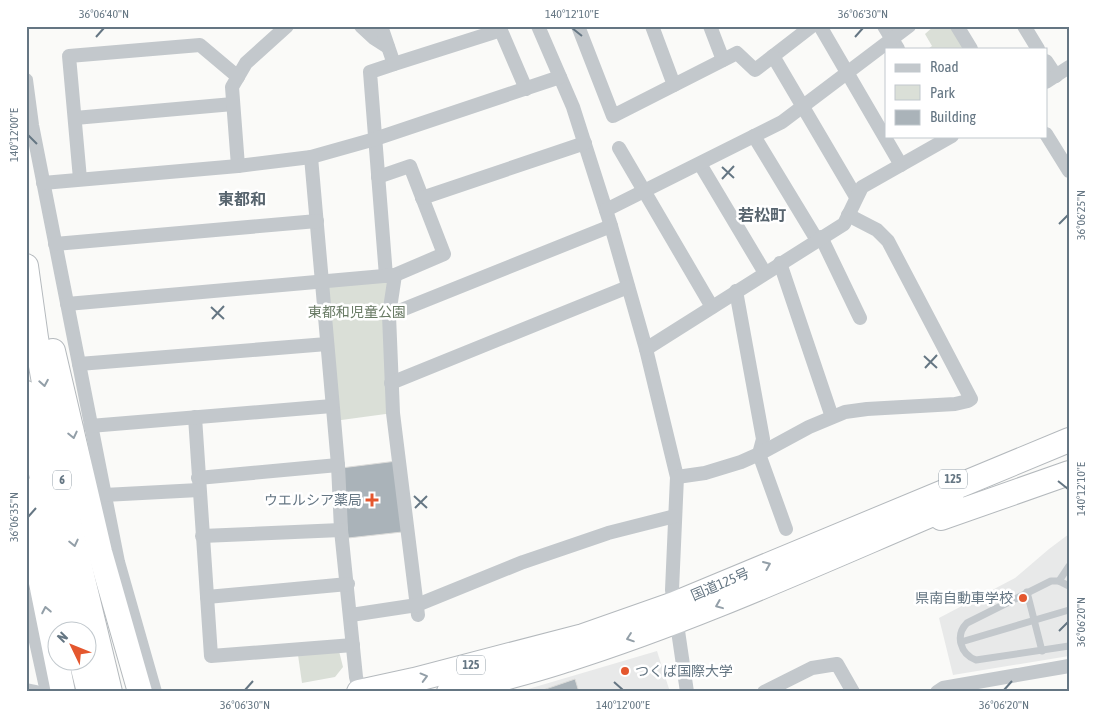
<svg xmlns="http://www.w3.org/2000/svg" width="1095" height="718" font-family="'Asap Condensed','Noto Sans JP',sans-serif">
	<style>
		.built { fill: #e8e9e9 }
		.green { fill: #dadfd7 }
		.building { fill: #aab3b9; stroke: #dcdcda }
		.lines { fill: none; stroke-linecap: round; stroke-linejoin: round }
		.trunk-casing { stroke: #b4b9bd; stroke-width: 26 }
		.service { stroke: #c3c8cc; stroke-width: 7 }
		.minor { stroke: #c3c8cc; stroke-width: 14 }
		.trunk { stroke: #fff; stroke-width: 24 }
		.oneway { stroke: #939fa8 }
		.ticks { fill: none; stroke: #657683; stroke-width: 2 }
		.poi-dot { fill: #e4572e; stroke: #fff; stroke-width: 2 }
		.labels { text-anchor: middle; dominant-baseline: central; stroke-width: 5; stroke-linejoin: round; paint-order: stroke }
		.shield { fill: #fff; stroke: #939fa8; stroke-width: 1 }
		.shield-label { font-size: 12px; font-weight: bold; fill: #657683 }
		.park-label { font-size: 14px; fill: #687a64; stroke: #fff }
		.poi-label { font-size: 14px; fill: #657683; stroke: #fff; text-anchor: end }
		.street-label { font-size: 14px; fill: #657683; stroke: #fff }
		.quarter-label { font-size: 16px; font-weight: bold; fill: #57646e; stroke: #fff }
		.neatline { fill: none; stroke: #657683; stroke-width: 2 }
		.ticks-label { font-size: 12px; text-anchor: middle; fill: #657683 }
	</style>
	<rect width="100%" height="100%" fill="#fafaf8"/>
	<g class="built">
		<path d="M1069 534V656L953 675 939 618 1015 578 1049 549Z"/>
		<path d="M657 651 670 692H518Z"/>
	</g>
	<g class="green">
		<path d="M934 26H954L968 49H928L932 46 925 34Z"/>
		<path d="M395 275 393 413 334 421 322 282Z"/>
		<path d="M339 651 343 667 335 677 302 683 298 655Z"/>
	</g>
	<g class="building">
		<path d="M397 461 402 532 348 538 341 468Z"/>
		<path d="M575 679 579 692H537Z"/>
	</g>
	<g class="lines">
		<defs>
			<g id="trunk">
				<path d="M26 266 36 338 69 521 110 692"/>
				<path d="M53 351 100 552 140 692"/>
				<path d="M26 393 51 527 74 630"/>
				<path d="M26 490 40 578 63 692"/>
				<path d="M941 518 1069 473"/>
				<path d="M81 660 89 692"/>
				<path d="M359 692 414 680 583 636 674 604 1069 440"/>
				<path d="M449 692C488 682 528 673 566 660 699 618 826 559 954 505"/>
			</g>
		</defs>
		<use href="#trunk" class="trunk-casing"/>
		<g class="service">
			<path d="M1059 581 1069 566"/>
			<path d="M1069 586 1059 581H1051L967 623C955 635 960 654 976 660L1069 646"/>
			<path d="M1027 592 1042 651"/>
			<path d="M961 642 1069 610"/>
		</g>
		<g class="minor">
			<path d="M361 26 374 38 388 47"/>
			<path d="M381 26 394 64 370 72 386 276"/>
			<path d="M499 26 526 89"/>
			<path d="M538 26 573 107 611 226 646 349 677 477 672 590 687 692"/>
			<path d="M578 26 613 116 737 53 755 70 812 26"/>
			<path d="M652 26 674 85"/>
			<path d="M710 26 723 60"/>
			<path d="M820 26 901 165"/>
			<path d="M884 26 898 49"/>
			<path d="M957 26 971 49"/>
			<path d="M1024 26 1038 49"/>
			<path d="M773 56 856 197"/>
			<path d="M1046 61 1056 76"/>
			<path d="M394 64 501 30"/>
			<path d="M26 80 32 125 118 562 155 692"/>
			<path d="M1046 82 1069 67"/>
			<path d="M75 118 233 104"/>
			<path d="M1046 134 1069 171"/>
			<path d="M754 136 817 240"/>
			<path d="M619 148 712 307"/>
			<path d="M311 157 338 465 341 530 356 677 360 692"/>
			<path d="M700 164 765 273"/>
			<path d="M238 166 232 87 246 63 287 26"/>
			<path d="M378 177 410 166 444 254 395 275"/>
			<path d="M80 179 69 56 200 45 238 77"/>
			<path d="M43 183 238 166 311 157 375 139 560 77"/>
			<path d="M422 198 585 143"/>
			<path d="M606 210 782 122 909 26"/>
			<path d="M821 237 860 318"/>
			<path d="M55 244 317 221"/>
			<path d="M780 263 832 417"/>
			<path d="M736 291 763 439 759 454 786 529"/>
			<path d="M67 304 395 275 389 315 393 413 418 615"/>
			<path d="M389 315 611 226"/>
			<path d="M646 349 844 224 862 187 952 136"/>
			<path d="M79 364 327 344"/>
			<path d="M391 383 628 287"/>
			<path d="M195 417 211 656 353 645"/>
			<path d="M90 426 332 406"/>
			<path d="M677 477 705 473 741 462 759 454 809 427 845 412 867 409 955 404 968 401 971 399 888 241 877 230 848 215"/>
			<path d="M198 478 338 465"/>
			<path d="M104 495 199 490"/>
			<path d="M202 536 341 530"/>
			<path d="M26 596 47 692"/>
			<path d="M207 597 348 584"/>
			<path d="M351 615 417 605 523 562 608 533 675 516"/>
			<path d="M26 690 36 692"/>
			<path d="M764 692 812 668 837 664 853 692"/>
			<path d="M937 692 943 688 1069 666"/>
		</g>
		<use href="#trunk" class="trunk"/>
	</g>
	<defs><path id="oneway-chevron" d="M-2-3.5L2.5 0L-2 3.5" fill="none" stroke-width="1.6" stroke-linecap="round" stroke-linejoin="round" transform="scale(1.25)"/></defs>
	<g class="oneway">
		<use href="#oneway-chevron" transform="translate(44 383) rotate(80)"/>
		<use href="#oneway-chevron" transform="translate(73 435) rotate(77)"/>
		<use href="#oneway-chevron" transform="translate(74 543) rotate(77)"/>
		<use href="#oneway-chevron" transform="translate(767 565) rotate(-23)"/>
		<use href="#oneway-chevron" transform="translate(719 605) rotate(158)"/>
		<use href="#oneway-chevron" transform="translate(46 610) rotate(-101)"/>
		<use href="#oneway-chevron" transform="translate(630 638) rotate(161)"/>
		<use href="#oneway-chevron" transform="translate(424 677) rotate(-15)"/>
	</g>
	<path class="ticks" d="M572 28 582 36M96 37 104 28M855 37 863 28M28 135 37 144M722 167 734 178M722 179 734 166M1059 224 1068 215M211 307 224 319M212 319 224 306M924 356 937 368M925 368 937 355M1058 481 1068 489M414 496 427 508M415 508 427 496M28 517 36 508M1059 631 1068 622M614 682 623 690M245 690 253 681M1004 690 1012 681"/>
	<g class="poi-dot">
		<path d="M369.5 492.5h5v5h5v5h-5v5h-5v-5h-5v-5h5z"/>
		<circle cx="1023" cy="598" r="5"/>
		<circle cx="625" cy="671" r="5"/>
	</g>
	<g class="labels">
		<g class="shield">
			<rect x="939" y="469.5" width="28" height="19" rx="4"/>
			<rect x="53" y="470.5" width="18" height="19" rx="4"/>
			<rect x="457" y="655.5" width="28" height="19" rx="4"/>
		</g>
		<g class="shield-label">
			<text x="953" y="479">125</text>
			<text x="62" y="480">6</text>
			<text x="471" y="665">125</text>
		</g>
		<g class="park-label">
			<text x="357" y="312">東都和児童公園</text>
		</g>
		<g class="poi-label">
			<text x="362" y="500">ウエルシア薬局</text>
			<text x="1013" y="598">県南自動車学校</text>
			<text x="635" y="671" text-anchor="start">つくば国際大学</text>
		</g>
		<g class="street-label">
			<text transform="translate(720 584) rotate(-23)">国道125号</text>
		</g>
		<g class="quarter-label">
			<text x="242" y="199">東都和</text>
			<text x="762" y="215">若松町</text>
		</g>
	</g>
	<rect width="1095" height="718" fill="none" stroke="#ffffff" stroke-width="55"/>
	<rect x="885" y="48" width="162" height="90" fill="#ffffff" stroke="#c1c8cd"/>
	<rect x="895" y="64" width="25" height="8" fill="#c3c8cc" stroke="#c1c8cd"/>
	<text x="930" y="72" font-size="15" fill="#657683">Road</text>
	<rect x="895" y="85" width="25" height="15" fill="#dadfd7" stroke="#c1c8cd"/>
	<text x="930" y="98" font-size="15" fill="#657683">Park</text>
	<rect x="895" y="110" width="25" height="15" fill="#aab3b9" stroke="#c1c8cd"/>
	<text x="930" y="122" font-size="15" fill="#657683">Building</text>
	<g transform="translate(72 646) rotate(313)"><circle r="24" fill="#ffffff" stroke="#c1c8cd"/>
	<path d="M0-4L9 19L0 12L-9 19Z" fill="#e4572e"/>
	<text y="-8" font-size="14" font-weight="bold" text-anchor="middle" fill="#657683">N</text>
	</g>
	<rect x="28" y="28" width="1040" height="662" class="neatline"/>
	<g class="ticks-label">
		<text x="104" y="18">36°06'40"N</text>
		<text x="572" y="18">140°12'10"E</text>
		<text x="863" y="18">36°06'30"N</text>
		<text transform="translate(14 135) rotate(-90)" y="4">140°12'00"E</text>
		<text transform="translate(1081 215) rotate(-90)" y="4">36°06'25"N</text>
		<text transform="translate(1081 489) rotate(-90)" y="4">140°12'10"E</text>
		<text transform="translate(14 517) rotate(-90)" y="4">36°06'35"N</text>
		<text transform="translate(1081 622) rotate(-90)" y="4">36°06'20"N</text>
		<text x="245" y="709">36°06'30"N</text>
		<text x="623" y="709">140°12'00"E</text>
		<text x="1004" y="709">36°06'20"N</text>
	</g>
</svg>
